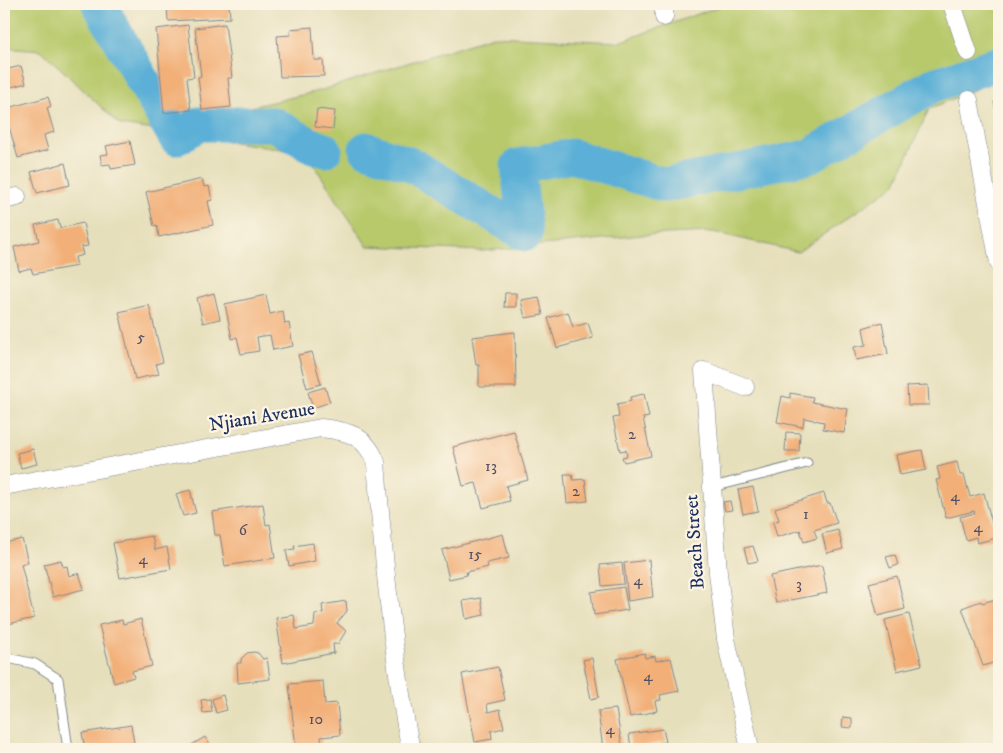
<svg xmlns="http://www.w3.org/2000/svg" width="1003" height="753" font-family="'IM FELL DW Pica',serif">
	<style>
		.green { fill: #b8c96c; stroke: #6a7c65 }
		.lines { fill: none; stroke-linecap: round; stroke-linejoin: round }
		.river { stroke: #5bb0d7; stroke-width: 35 }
		.building { fill: #f2af77 }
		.service-casing { stroke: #80878c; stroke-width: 11 }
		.minor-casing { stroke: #80878c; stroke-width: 19 }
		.service { stroke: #fff; stroke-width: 9 }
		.minor { stroke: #fff; stroke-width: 18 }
		.labels { text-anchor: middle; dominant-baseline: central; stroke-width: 4.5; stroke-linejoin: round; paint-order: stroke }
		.number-label { font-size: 16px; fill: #514f64 }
		.street-label { font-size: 19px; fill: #1b2f5e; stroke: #fcf5e5 }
	</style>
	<rect width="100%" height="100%" fill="#fcf5e5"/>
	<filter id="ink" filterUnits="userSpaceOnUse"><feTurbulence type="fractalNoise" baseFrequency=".02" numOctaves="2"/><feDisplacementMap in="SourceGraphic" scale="10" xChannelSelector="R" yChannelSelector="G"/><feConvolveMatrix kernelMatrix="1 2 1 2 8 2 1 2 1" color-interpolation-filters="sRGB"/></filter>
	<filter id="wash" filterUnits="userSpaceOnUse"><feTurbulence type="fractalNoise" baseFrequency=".0096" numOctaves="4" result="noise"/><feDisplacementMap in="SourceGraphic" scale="20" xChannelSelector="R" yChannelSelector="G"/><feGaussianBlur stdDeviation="1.12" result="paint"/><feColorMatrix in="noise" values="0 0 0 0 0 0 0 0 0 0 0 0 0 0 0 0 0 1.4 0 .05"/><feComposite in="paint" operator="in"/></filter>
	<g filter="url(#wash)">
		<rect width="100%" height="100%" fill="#e6dfbb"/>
		<path class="green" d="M4 4H102L150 93 162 120 180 132 225 113 319 91 493 36 619 42 726 4H999V79L929 109 895 185 798 252 713 232 643 235 483 251 367 246 308 156 281 149 120 125 41 50 4 47Z"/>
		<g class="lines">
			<g class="river">
				<path d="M99 4 176 138 199 124H273L313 146 325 150"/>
				<path d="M366 149 412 165 525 234 518 166 572 156 665 185 808 157 933 85 999 63"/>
			</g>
		</g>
		<g id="blocks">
			<g class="building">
				<path d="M167 4H229L230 18 168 21Z"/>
				<path d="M225 24 232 78H228L231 107 202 110 198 77 201 76 195 28Z"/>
				<path d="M188 25 194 77 187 78 191 110 164 113 156 29Z"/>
				<path d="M312 27 314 60H323L324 76 280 77 277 36 291 35 290 29Z"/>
				<path d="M21 66 26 83 8 88 9 92 4 94V70Z"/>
				<path d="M48 97 51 106 47 108 54 132 44 135 48 150 18 158 4 109Z"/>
				<path d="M999 101V122L994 102Z"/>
				<path d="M317 109 335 111 333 129 315 127Z"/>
				<path d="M130 141 135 165 111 169 110 164 102 165 100 155 108 154 106 146Z"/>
				<path d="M65 163 70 185 37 193 31 172Z"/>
				<path d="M202 179 204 187 209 186 212 200 208 201 213 225 159 237 157 225 154 226 146 192Z"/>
				<path d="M58 220 60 228 83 223 88 246 81 247 83 255 75 257 77 266 33 274 31 268 19 271 14 247 39 241 35 225Z"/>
				<path d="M214 293 220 319 203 323 197 298Z"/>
				<path d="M505 293H516V307H504Z"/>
				<path d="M266 295 270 314 283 311 285 324 289 323 293 346 273 350 270 335 257 337 259 351 241 354 237 337 232 339 225 304Z"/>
				<path d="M539 297 543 315 525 318 521 300Z"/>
				<path d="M149 305 163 362 156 364 159 374 135 379 119 312Z"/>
				<path d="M568 312 573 327 588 323 593 338 557 348 548 318Z"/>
				<path d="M882 322 888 354 856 360 854 347 866 345 863 328Z"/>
				<path d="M515 332 516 387H479V365H476L472 337Z"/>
				<path d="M312 352 321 384 307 388 298 355Z"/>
				<path d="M928 385 929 405H908L907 386Z"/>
				<path d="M325 387 330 402 313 408 308 392Z"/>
				<path d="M790 393 813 397 812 402 848 409 844 433 823 429 824 422 804 418 803 427 777 422 782 396 790 398Z"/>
				<path d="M644 394 649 417 643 418 651 456 624 462 622 457 627 456 626 450 620 451 613 418 619 417 617 404 631 401 630 397Z"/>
				<path d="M514 431 528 480 506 486 510 501 483 508 476 483 463 486 453 447Z"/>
				<path d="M786 432 800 433 799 451H785Z"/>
				<path d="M33 449 37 464 21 468 17 453Z"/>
				<path d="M922 450 926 470 900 475 896 455Z"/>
				<path d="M957 462 960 475 964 474 970 497 984 493 996 538 977 543 976 537 966 540 960 517 975 513 974 511 946 518 936 480 940 479 937 467Z"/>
				<path d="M564 474H572L573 480 585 479 588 501 567 503Z"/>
				<path d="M753 487 758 511 743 514 738 490Z"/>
				<path d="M190 490 196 513 183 516 176 494Z"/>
				<path d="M824 493 827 503H830L837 523 814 530 817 538 804 542 800 530 777 537 773 522 779 520 775 508Z"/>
				<path d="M730 501 732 510 725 511 723 502Z"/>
				<path d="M263 504 266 525 270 524 275 558 225 566 220 535H215L212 512Z"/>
				<path d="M838 530 843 549 827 553 822 534Z"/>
				<path d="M503 534 509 558 487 563 488 567 466 572 467 575 449 579 442 550Z"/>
				<path d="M152 536 155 550 167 547 171 569 120 578 113 543Z"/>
				<path d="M22 539 28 562 21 564 34 618 4 625V543Z"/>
				<path d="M313 543 315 561 289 566 286 550 295 549 294 546Z"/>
				<path d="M753 546 758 561 748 563 744 548Z"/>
				<path d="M895 555 898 565 890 568 886 557Z"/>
				<path d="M61 560 63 567 67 566 69 576 79 573 84 589 53 597 44 564Z"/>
				<path d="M649 560 653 597 628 601 624 563Z"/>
				<path d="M622 563 624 584 602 586 600 565Z"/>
				<path d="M822 565 827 593 776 603 770 576Z"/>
				<path d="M897 576 905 609 878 616 869 583Z"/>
				<path d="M624 587 628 610 594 615 591 592Z"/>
				<path d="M481 598 484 615 466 619 463 601Z"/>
				<path d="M999 598V661L983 666 962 608 981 601 982 603Z"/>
				<path d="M346 601 347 611 337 623 346 631 338 644H333L334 653 283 663 276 618 294 615 296 629 314 626 315 614 323 613 322 605Z"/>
				<path d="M909 614 922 665 897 671 885 620Z"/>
				<path d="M141 619 152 666 132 671 134 677 114 683 99 625 122 620 123 624Z"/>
				<path d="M254 652 258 653 263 659 267 658 270 679 238 683 237 663H241V659L247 653Z"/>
				<path d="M644 653 645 658 655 656 656 661 671 658 679 691 660 695 661 700 655 701 657 711 630 717 617 659Z"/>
				<path d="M592 658 599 697 591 699 583 660Z"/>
				<path d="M498 667 505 700 487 704 488 712 500 709 504 728 491 731 492 739 475 742 462 674Z"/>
				<path d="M323 681 325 704 337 703 340 735 321 737 322 749H296L289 684Z"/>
				<path d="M223 695 227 710 216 713 212 699Z"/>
				<path d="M210 699 212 712 203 713 201 700Z"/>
				<path d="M616 709 622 746 603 749 598 711Z"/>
				<path d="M843 717 852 718V728L842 727Z"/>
				<path d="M131 725 135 749H85L82 733Z"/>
				<path d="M663 729 666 742 631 748 629 734Z"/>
				<path d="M205 737 213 749H189L188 747Z"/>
			</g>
		</g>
	</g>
	<g filter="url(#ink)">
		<use href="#blocks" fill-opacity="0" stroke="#80878c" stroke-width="1"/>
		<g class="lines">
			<defs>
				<g id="service">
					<path d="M713 487 807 463"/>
					<path d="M4 659 8 658 35 664 58 679 68 749"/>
				</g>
				<g id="minor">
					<path d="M664 4V17"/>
					<path d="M952 4 968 52"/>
					<path d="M969 100 999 263"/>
					<path d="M4 200 17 197"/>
					<path d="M745 387 704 371 718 573 726 639 750 749"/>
					<path d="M4 486 321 428C348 431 365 435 376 462 381 528 387 594 396 659 400 689 404 720 411 749"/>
				</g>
			</defs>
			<use href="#service" class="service-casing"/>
			<use href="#minor" class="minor-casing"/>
			<use href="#service" class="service"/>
			<use href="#minor" class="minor"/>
		</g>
	</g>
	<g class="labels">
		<g class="number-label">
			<text x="141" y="337">5</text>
			<text x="632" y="434">2</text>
			<text x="491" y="466">13</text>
			<text x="576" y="491">2</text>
			<text x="955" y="496">4</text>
			<text x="806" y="514">1</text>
			<text x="978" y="527">4</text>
			<text x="243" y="530">6</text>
			<text x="475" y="554">15</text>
			<text x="143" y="559">4</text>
			<text x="638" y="580">4</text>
			<text x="799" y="584">3</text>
			<text x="648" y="676">4</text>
			<text x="316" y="719">10</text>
			<text x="610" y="729">4</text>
		</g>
		<g class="street-label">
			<text transform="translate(262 417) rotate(-9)">Njiani Avenue</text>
			<text transform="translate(695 542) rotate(-94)">Beach Street</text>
		</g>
	</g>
	<rect width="1003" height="753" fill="none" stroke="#fcf5e5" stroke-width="20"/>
</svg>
